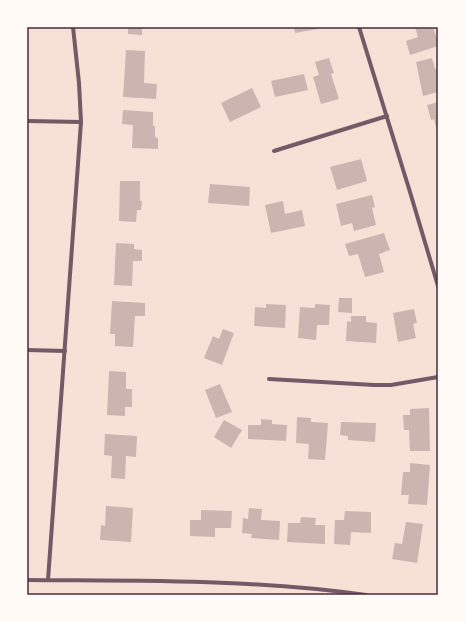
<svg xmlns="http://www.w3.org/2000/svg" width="465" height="622" font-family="'DejaVu Sans',sans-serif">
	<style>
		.building { fill: #ccb4b1 }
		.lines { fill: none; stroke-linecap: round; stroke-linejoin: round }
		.minor { stroke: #755966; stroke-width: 4 }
		.neatline { fill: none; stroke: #4a2c40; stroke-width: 1.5 }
	</style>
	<rect width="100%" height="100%" fill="#f7e1d7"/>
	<g class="building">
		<path d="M128 27H142V35L128 34Z"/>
		<path d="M294 27H317L318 29 295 33Z"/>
		<path d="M415 27H433L438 42V46L410 55 406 41 418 37Z"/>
		<path d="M126 50 145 51 144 83 157 84 156 99 123 97Z"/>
		<path d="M329 58 334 73 331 74 339 99 321 104 313 77 319 75 315 62Z"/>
		<path d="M432 58 435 69H438V92L423 96 416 62Z"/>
		<path d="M304 74 308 90 275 97 271 81Z"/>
		<path d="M252 88 261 107 230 122 221 103Z"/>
		<path d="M438 102V131H437L434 119 431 120 427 105Z"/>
		<path d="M123 110 153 112V126H155V137L158 138V149L132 148 133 125 122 124Z"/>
		<path d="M361 159 367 181 337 190 330 167Z"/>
		<path d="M120 181H140V201H142L141 210H137L136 222 119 221Z"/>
		<path d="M210 184 250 187 249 206 208 203Z"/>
		<path d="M372 195 375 207 372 208 376 225 354 231 352 223 341 226 336 204Z"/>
		<path d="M283 201 285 214 302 210 305 226 271 233 265 205Z"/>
		<path d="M384 233 390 250 379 254 384 272 365 277 358 254 349 256 345 244Z"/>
		<path d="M116 243 134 244V249L142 250V261H133L132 286 114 285Z"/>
		<path d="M339 298H352V313L338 312Z"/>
		<path d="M112 301 145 303V316H135L133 347 115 346V334H110Z"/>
		<path d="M266 304 286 305 285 328 254 326 255 307 266 308Z"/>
		<path d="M315 304 330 305 329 325H317L316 340 298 338 300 307 315 308Z"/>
		<path d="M414 309 417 323 413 324 416 338 398 342 393 313Z"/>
		<path d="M351 316H366V322L377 323 376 343 346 341 347 321 351 322Z"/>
		<path d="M223 329 234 333 222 365 204 358 213 336 219 339Z"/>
		<path d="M109 371 126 372V389H132V407H125V416L107 415Z"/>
		<path d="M220 384 232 412 216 418 205 390Z"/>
		<path d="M429 408 430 451H410L409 430H404L403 415H410V409Z"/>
		<path d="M297 417 311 418V422L328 423 325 460 308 459 309 444 296 443Z"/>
		<path d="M261 419 272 420V424L287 425 286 441 248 439V425H261Z"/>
		<path d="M224 420 242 430 231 448 214 437Z"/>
		<path d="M341 422 376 423 375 442 348 440V436L340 435Z"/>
		<path d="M105 434 137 436 136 457 126 456 125 479 111 478 112 456 104 455Z"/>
		<path d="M410 463 430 465 427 505 408 504 409 495H401L403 472H410Z"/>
		<path d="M106 506 133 508 131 542 100 540 101 525 105 526Z"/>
		<path d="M249 508 262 509 261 520 280 521 279 540 251 538 252 534 242 533 243 518 248 519Z"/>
		<path d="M201 510 232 511 231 528H215V537L190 536V520H201Z"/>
		<path d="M345 511 371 512V533L351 532 350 545 334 544 335 520H344Z"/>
		<path d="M301 517 316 518 315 525H325V544L287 542 288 523H300Z"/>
		<path d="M406 522 423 524 417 563 392 559 395 543 402 544Z"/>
	</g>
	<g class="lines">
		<g class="minor">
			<path d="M359 27 410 192 438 286"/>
			<path d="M27 121 81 122"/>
			<path d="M274 151 387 116"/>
			<path d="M27 350 65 351"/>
			<path d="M269 379 374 385H391L438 377"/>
			<path d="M27 580C140 581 254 579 366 595"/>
			<path d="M48 580 81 122 79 83 73 27"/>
		</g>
	</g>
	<rect width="465" height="622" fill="none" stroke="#fffaf5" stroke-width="56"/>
	<rect x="28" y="28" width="409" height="566" class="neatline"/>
</svg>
